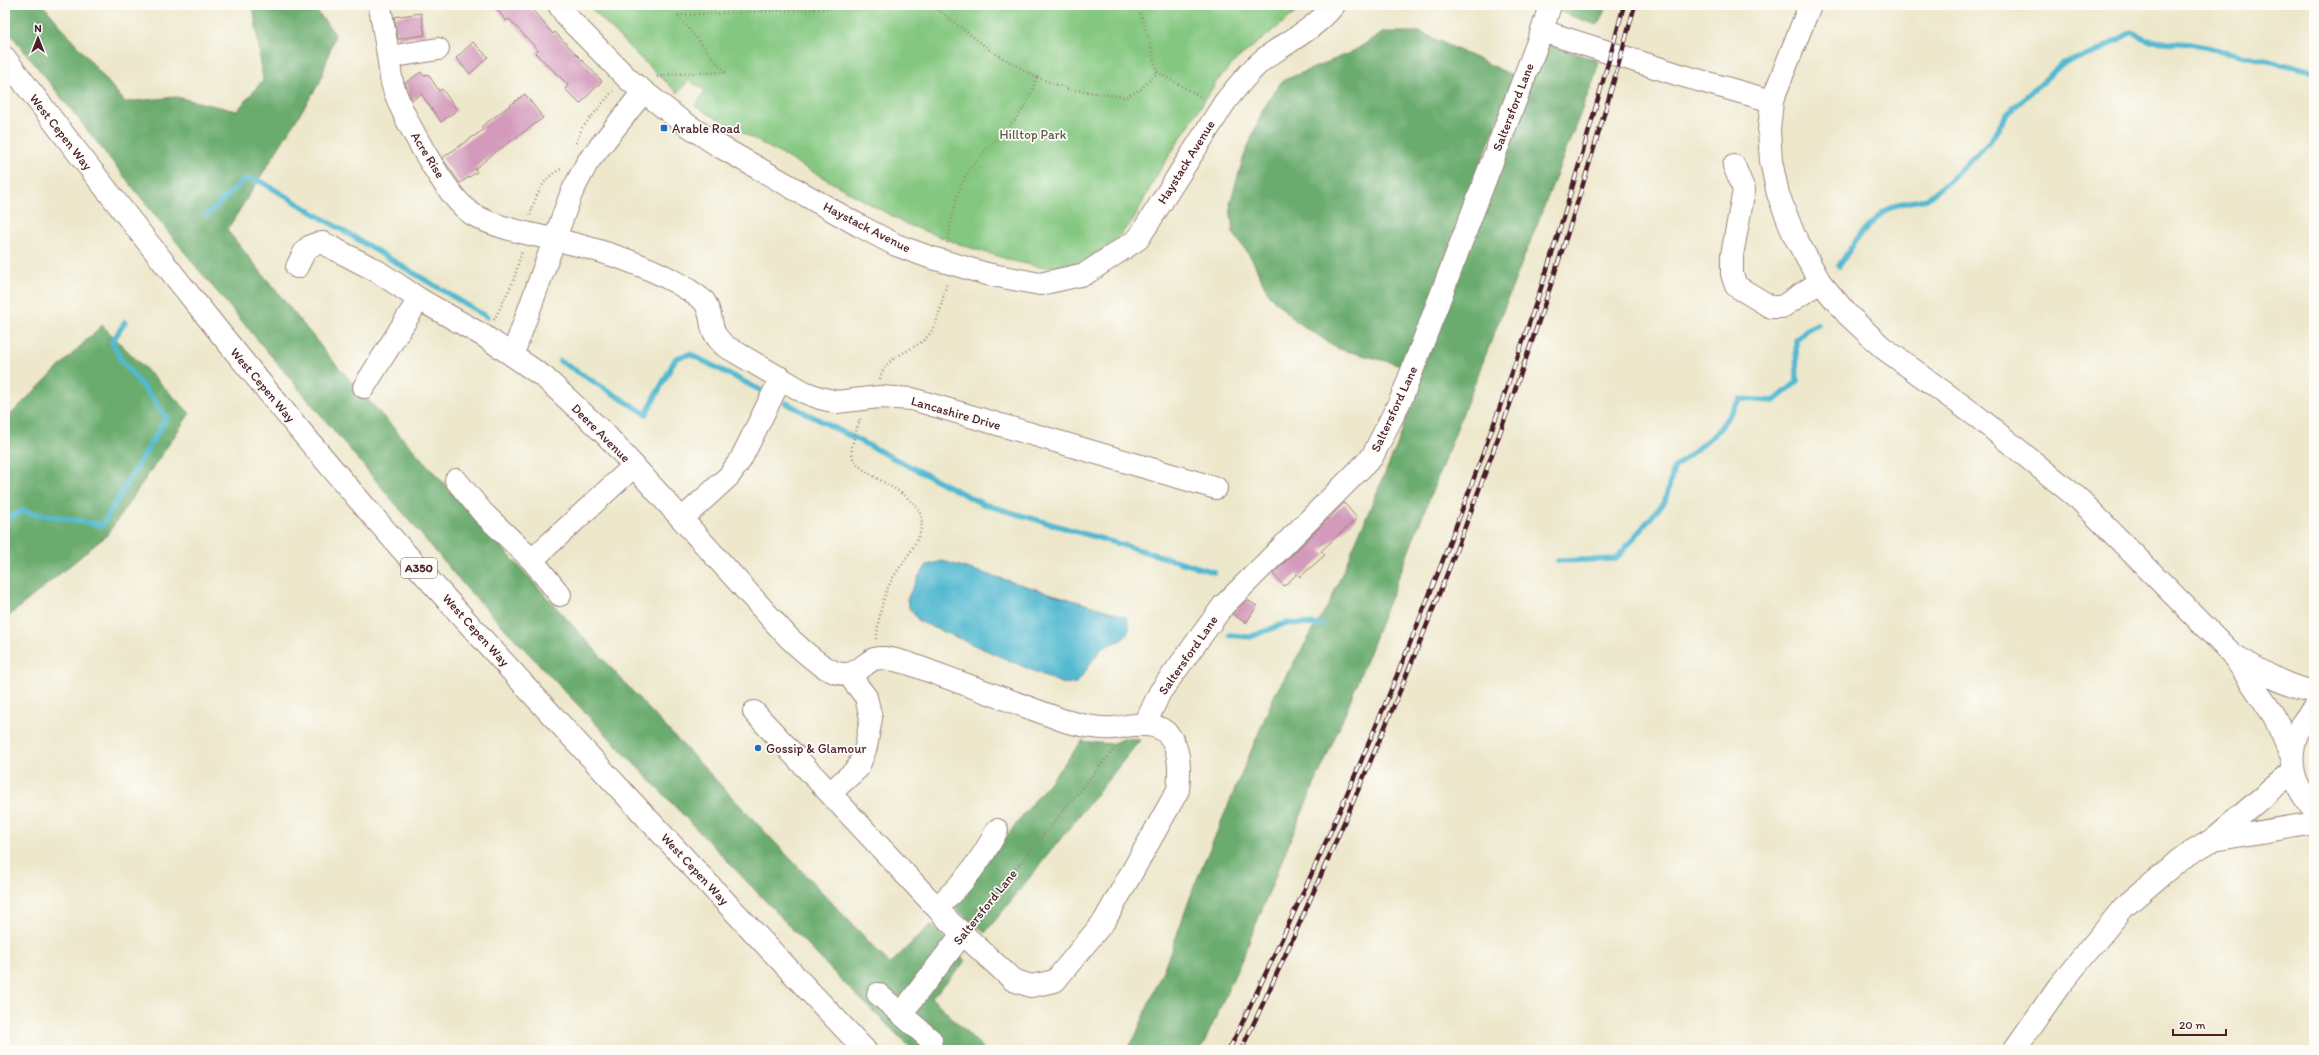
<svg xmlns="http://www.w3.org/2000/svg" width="2319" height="1055" font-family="Itim,sans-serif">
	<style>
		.green { fill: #84c780; stroke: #677356 }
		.forest { fill: #6bac6e; stroke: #5a664c }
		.water { fill: #52b9d0; stroke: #4e6c7e }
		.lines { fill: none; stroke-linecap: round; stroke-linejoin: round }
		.stream { stroke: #52b9d0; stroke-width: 5.5 }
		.building { fill: #d39abc }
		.minor-casing { stroke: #9c837b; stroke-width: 24 }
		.major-casing { stroke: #9c837b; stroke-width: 24 }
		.highway-casing { stroke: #9c837b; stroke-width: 24 }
		.path { stroke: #9c837b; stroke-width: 2.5; stroke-dasharray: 1 3; stroke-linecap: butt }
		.minor { stroke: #fff; stroke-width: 22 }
		.major { stroke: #fff; stroke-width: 22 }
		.highway { stroke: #fff; stroke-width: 22 }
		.rail-casing { stroke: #4a1f2b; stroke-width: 4.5 }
		.rail { stroke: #fdfcf7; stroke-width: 3; stroke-dasharray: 9; stroke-linecap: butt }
		.poi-dot { fill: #1f6fb2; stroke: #fdfcf7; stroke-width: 1.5 }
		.labels { text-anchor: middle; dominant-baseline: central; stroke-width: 3.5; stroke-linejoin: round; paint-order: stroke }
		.shield { fill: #fdfcf7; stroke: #806168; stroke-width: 1 }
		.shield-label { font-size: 12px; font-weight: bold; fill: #4a1f2b }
		.street-label { font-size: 13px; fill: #4a1f2b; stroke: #fdfcf7 }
		.poi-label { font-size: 13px; fill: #4a1f2b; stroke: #fdfcf7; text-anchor: start }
		.park-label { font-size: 13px; fill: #5e5a49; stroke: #fdfcf7 }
	</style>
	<rect width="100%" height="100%" fill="#fdfcf7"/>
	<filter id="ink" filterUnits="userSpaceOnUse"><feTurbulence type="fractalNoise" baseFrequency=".025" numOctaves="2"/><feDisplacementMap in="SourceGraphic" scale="8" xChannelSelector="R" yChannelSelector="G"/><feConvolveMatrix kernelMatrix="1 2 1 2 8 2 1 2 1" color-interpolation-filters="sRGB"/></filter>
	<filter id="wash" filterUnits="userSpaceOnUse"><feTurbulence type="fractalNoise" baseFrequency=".012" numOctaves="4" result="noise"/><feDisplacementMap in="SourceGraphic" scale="16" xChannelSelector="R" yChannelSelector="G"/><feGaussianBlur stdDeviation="0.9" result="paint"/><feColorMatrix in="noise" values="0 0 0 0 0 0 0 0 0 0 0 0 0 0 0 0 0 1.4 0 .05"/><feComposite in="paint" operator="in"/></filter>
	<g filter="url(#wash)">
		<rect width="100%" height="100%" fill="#ede7cb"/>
		<path class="green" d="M588 5H1288L1299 10 1237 59 1217 81 1155 178 1133 221 1114 241 1088 259 1062 267H1040L1013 261 965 246 906 224 695 106 705 91 689 80 678 93 634 52Z"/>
		<g class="forest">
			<path d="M5 5H43L125 102 176 97 237 111 263 80 253 5H312L335 34 320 82 227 230 332 360 643 703 890 964 931 924 966 961 932 998 985 1050H913L841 980 467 589 198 269 5 27Z"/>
			<path d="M1562 5H1608L1597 25 1560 12Z"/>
			<path d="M1384 32H1420L1514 76 1405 366 1339 349 1294 320 1269 295 1252 259 1233 233 1230 203 1243 159 1263 109 1282 81 1352 52Z"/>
			<path d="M1544 43 1599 61 1594 79 1342 721 1289 843 1241 961 1201 1050H1127L1135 1037 1171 951 1195 884 1275 694 1330 602 1398 443 1422 370Z"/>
			<path d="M102 325 190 413 107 535 5 619V420Z"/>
			<path d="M1125 738 1140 740 985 933 952 905 1082 741 1111 744Z"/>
		</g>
		<path class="water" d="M943 561 1112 612 1126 617C1128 622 1131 627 1128 632 1124 643 1110 642 1102 649 1091 659 1086 674 1075 684L1061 683 919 621 909 608 907 599 919 576 927 565Z"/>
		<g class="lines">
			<g class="stream">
				<path d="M207 215 245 179 262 182 487 317"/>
				<path d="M1839 266 1858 237 1882 213 1898 204 1927 199 1952 178 1991 140 2007 114 2063 63 2095 53 2131 32 2151 41 2191 44 2314 71"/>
				<path d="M560 361 646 414 676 358 690 354 760 390"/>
				<path d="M786 403 983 504 1214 572"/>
				<path d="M5 520 22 511 102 525 167 417 121 360 112 342 125 322"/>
				<path d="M1558 561 1616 559 1665 501 1674 468 1718 431 1740 399 1774 401 1797 382 1796 340 1806 330 1817 324"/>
				<path d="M1230 635 1250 637 1286 623 1323 625"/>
			</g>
		</g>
		<g id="blocks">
			<g class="building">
				<path d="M494 5H528L553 34 555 32 602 81 580 104 565 89 568 85 535 53 538 50 509 19 506 21Z"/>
				<path d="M421 13 425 35 398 39 394 17Z"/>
				<path d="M473 42 488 57 470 74 456 58Z"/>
				<path d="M421 72 424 76 428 74 439 91 442 89 457 110 441 122 421 94 412 100 410 95 405 83Z"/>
				<path d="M525 94 543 118 493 154 475 169 477 172 460 183 442 158 483 130 481 127Z"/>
				<path d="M1344 503 1357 518 1321 551 1325 555 1300 577 1297 574 1284 586 1273 574Z"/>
				<path d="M1247 600 1257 606 1246 623 1232 614Z"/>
			</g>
		</g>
	</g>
	<g filter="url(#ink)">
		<use href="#blocks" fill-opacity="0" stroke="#9c837b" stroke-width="1"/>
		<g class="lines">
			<defs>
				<g id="minor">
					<path d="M380 5C382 22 386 39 388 56 390 66 390 77 393 86 402 116 446 197 472 214 493 227 529 234 553 239 602 250 664 269 704 301 716 319 705 328 725 346L804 392 820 398 837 402 879 397 912 399 1216 488"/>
					<path d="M559 5 568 18 629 80 680 120 719 146 860 226 896 245 929 257 987 274 1040 284 1085 274 1138 239 1225 102C1237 87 1249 71 1264 59 1288 41 1315 29 1334 5"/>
					<path d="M389 57 438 49"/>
					<path d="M1734 166 1744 190 1732 255V274L1736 286 1771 307H1782L1820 282"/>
					<path d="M297 267C304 253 305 244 323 243L377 271 419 299 484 336 544 377 606 435 788 637C801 649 828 676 847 674 858 673 865 663 874 659 885 656 900 661 910 664L1065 721C1081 725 1097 729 1113 728 1124 727 1133 724 1144 725 1180 725 1181 763 1178 790L1105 920 1055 981 1031 986 1013 980 950 922 754 712"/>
					<path d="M513 354 571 194 587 163 643 92"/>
					<path d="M364 387 419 299"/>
					<path d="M456 480 483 513 532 560 634 466"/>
					<path d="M682 519 729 476 741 459 781 378"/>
					<path d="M532 560 560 595"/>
					<path d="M1145 724 1160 692 1223 606 1372 457 1402 397 1542 31"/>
					<path d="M830 793 858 768 866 747 871 718 866 697 848 674"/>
					<path d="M2213 840 2314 823"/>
					<path d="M937 907C962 885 982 860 997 830"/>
					<path d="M878 994 931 1040"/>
					<path d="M901 1014 963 933"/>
					<path d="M2014 1050 2059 986 2124 907 2179 860 2212 840 2293 771"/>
				</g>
				<g id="major">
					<path d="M1550 5 1542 31 1680 75 1772 101"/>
					<path d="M1810 5 1772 101 1769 130 1771 161 1778 194 1794 235 1820 282 1847 314 1882 347 1979 418 2080 500 2232 654 2274 716 2292 757"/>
					<path d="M2235 656C2259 669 2286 688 2314 691"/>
					<path d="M2314 708C2286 738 2285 779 2314 809"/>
				</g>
				<path id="highway" d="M5 58C132 224 261 389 399 546 551 717 708 884 865 1050"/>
			</defs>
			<use href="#minor" class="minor-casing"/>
			<use href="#major" class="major-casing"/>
			<use href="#highway" class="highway-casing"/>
			<g class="path">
				<path d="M932 5 991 51 1036 77 1068 89 1126 97 1141 89 1157 72 1148 35 1137 5"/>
				<path d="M1157 72 1205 99"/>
				<path d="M657 77 671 74 725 72 677 15 842 8 840 5"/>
				<path d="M576 143 582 128 613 91"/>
				<path d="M530 215C536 196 542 178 561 169"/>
				<path d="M947 243C951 222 954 200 963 181 984 139 1025 128 1036 77"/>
				<path d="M494 320 513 282 522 251"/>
				<path d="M880 379C885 353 918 352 931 332 940 319 942 298 947 283"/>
				<path d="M860 419C857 429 849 447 853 458 860 476 915 491 921 516 927 537 899 565 890 583 881 601 879 620 876 639"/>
				<path d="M975 918 1115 748"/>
			</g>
			<use href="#minor" class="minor"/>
			<use href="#major" class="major"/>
			<use href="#highway" class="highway"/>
			<defs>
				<g id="rail">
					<path d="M1229 1050C1348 806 1454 548 1540 291 1571 196 1598 101 1624 5"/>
					<path d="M1241 1050C1280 969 1316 887 1352 804 1465 545 1561 278 1635 5"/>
				</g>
			</defs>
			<use href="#rail" class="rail-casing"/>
			<use href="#rail" class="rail"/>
		</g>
	</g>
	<g class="poi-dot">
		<rect x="660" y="124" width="8" height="8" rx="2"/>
		<circle cx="758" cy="748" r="4"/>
	</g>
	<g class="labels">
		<rect class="shield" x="401" y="558" width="36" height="20" rx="3"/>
		<g class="shield-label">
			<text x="419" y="568">A350</text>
		</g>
		<g class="street-label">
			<text transform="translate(1513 107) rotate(-69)">Saltersford Lane</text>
			<text transform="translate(61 132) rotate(52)">West Cepen Way</text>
			<text transform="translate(428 155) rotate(58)">Acre Rise</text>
			<text transform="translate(1186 162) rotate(-58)">Haystack Avenue</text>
			<text transform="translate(867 227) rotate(27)">Haystack Avenue</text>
			<text transform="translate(263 385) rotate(50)">West Cepen Way</text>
			<text transform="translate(1394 409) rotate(-65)">Saltersford Lane</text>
			<text transform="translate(956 413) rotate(16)">Lancashire Drive</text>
			<text transform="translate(601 433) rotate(45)">Deere Avenue</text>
			<text transform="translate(476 630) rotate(48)">West Cepen Way</text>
			<text transform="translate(1188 655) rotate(-55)">Saltersford Lane</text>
			<text transform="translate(695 869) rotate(47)">West Cepen Way</text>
			<text transform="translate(985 907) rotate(-51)">Saltersford Lane</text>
		</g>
		<g class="poi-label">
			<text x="672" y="128">Arable Road</text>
			<text x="766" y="748">Gossip &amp; Glamour</text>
		</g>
		<g class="park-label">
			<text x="1033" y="134">Hilltop Park</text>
		</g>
	</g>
	<rect width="2319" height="1055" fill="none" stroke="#fdfcf7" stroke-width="20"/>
	<g transform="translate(38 38)" stroke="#fdfcf7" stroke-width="3" paint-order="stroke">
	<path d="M0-3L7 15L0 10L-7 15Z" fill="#4a1f2b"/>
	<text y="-6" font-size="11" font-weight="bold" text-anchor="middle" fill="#4a1f2b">N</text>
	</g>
	<path d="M2173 1029v6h53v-6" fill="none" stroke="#4a1f2b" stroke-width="2"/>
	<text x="2179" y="1029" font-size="12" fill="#4a1f2b" stroke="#fdfcf7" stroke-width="3" paint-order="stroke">20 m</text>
</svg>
